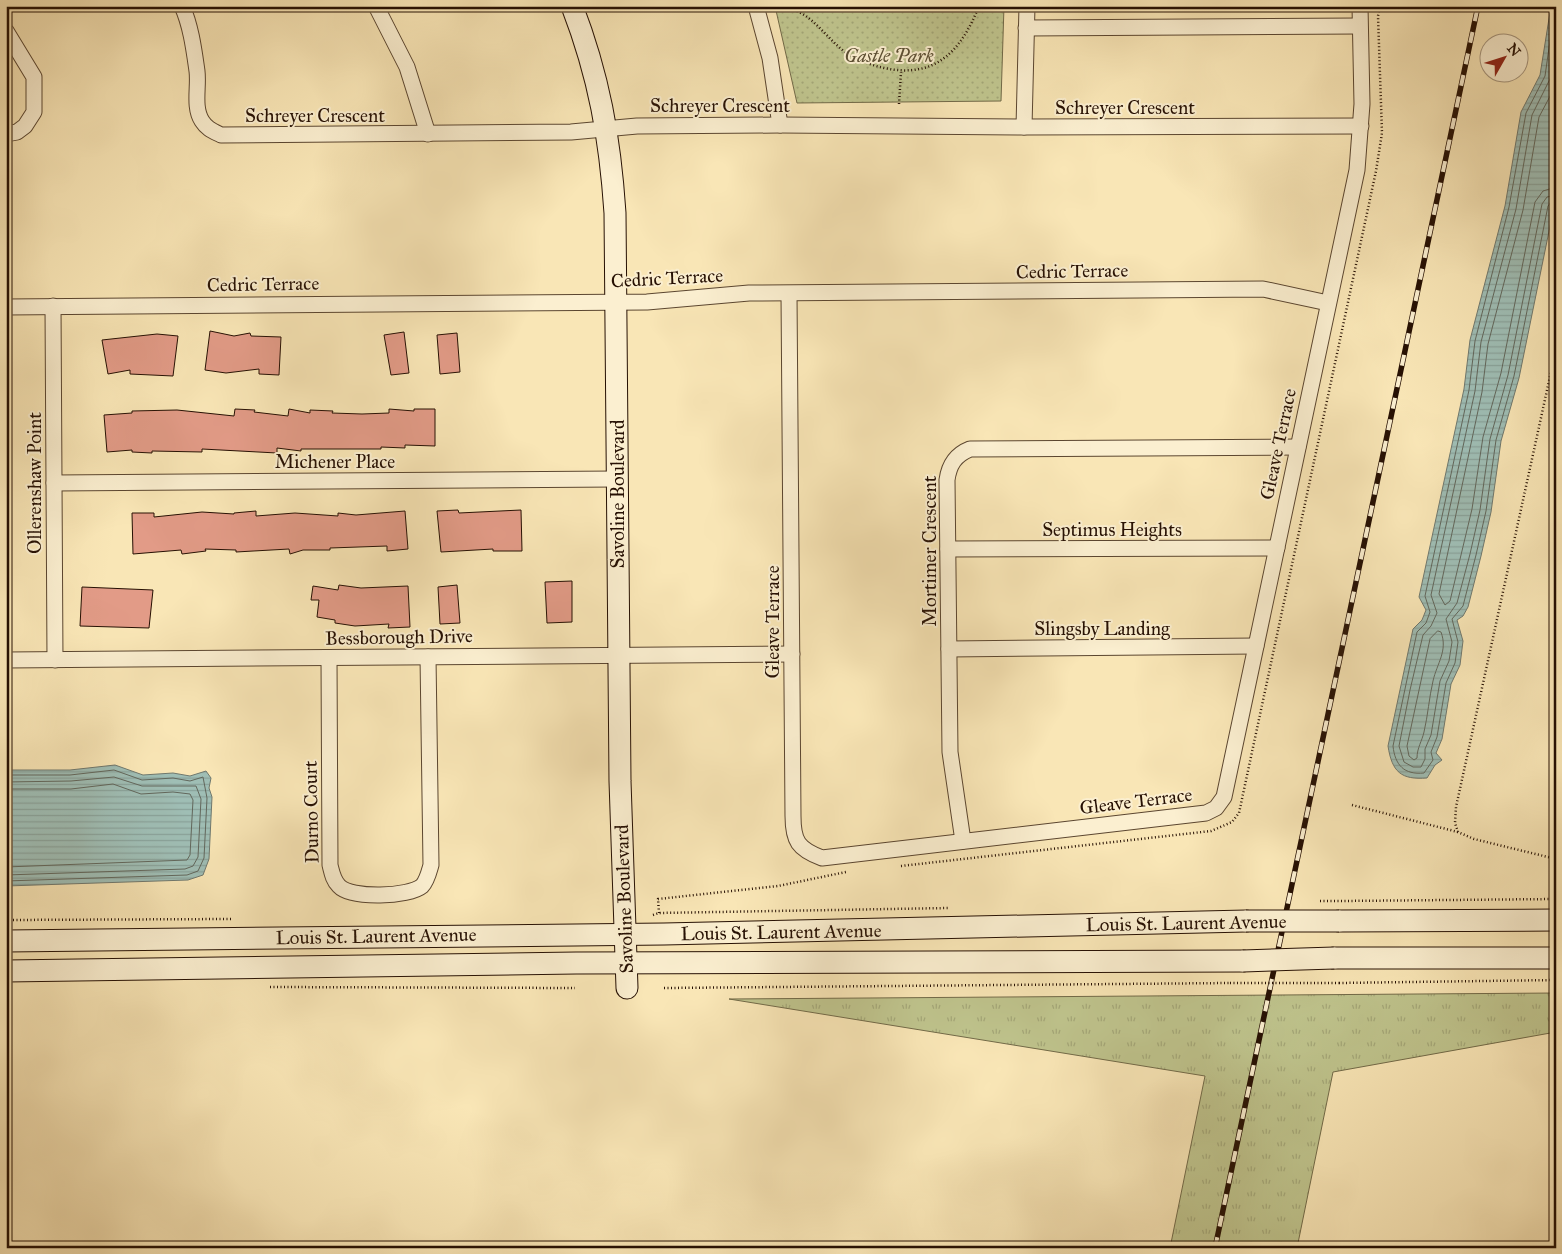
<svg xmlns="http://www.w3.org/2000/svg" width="1562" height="1254" font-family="'IM FELL Great Primer',serif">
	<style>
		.grass { fill: url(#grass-tufts); stroke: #726a48 }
		.park { fill: url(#park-dots); stroke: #726a48 }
		.water { fill: url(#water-rules); stroke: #6f786e }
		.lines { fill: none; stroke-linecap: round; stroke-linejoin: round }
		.shore { stroke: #62675c; stroke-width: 1 }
		.building { fill: #e29b87; stroke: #261003 }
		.street-casing { stroke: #5b4630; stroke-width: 17 }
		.secondary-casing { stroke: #261003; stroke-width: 23 }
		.path { stroke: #261003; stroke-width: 2.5; stroke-dasharray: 1 2.5; stroke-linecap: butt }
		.street { stroke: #fbefd0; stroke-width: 15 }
		.secondary { stroke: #fbefd0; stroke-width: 21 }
		.rail-casing { stroke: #261003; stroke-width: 5.5 }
		.rail { stroke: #fbefd0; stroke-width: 4; stroke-dasharray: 11; stroke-linecap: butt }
		.secondary-bridge-casing { stroke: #261003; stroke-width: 23; stroke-linecap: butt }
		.path-bridge { stroke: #261003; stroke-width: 2.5; stroke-dasharray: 1 2.5; stroke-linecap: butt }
		.secondary-bridge { stroke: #fbefd0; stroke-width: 21 }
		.labels { text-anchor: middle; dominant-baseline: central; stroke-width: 4; stroke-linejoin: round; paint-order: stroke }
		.park-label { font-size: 19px; font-style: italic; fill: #5c4f33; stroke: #fbefd0 }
		.street-label { font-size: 19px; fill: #261003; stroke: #fbefd0 }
	</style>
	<defs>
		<pattern id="grass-tufts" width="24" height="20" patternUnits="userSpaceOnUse" patternTransform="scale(1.25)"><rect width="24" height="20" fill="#bfc48d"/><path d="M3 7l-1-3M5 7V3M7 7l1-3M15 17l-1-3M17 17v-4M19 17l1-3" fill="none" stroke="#a4a778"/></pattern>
		<pattern id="park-dots" width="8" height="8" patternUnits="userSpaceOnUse" patternTransform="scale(1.25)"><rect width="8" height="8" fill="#bfc48d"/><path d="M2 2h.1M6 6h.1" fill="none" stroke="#a4a778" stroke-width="1.8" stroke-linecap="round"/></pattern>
		<pattern id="water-rules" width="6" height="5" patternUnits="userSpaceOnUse" patternTransform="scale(1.25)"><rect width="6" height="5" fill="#9fbeb5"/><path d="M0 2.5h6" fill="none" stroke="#89a29a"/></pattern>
	</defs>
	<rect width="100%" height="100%" fill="#f9e6b6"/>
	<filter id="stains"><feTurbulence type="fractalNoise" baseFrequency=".004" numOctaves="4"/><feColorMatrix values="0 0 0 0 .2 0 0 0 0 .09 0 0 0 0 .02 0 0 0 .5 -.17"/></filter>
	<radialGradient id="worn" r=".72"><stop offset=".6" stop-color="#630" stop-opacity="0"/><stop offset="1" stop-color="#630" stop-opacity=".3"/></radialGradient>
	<path class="grass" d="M1556 993V1032L1333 1072 1297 1248H1170L1205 1076 729 999Z"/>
	<path class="park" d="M775 6H1004L1001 101 797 103Z"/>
	<g class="water">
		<path d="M1551 6H1556V197L1519 378 1501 441 1491 512 1481 556 1468 607 1463 616 1457 620 1463 641 1460 665 1451 684 1442 739 1436 753 1442 760 1435 765 1427 778C1401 780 1392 772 1388 746L1413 629 1422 620 1426 610 1419 597 1464 389 1470 340 1505 206 1521 112 1540 75Z"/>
		<path d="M115 765 143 775 173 773 190 776 206 771 211 778 209 788 212 797 209 859 203 875 188 880 6 886V770H70Z"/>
	</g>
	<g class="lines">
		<g class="shore">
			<path d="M1555 6 1545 76 1526 113 1509 207 1475 341 1469 390 1425 596 1430 612 1426 623 1417 632 1393 746C1395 765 1404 775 1424 773L1433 760 1431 752 1437 737 1446 683 1455 663 1458 642 1452 619 1463 606 1476 555 1486 511 1496 440 1514 376 1548 206 1551 202 1556 201"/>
			<path d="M1556 36 1551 77 1532 115 1516 209 1481 342 1475 391 1431 595 1437 613 1431 626 1423 635 1410 690 1399 746 1404 762 1413 767H1421L1425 759V749L1431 735 1440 681 1449 661 1452 642 1446 619 1457 603 1470 554 1480 510 1490 439 1508 375 1542 204 1547 197 1556 195"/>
			<path d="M1556 85 1539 117 1523 210 1488 344 1482 392 1439 594 1445 605 1450 601 1472 509 1483 437 1501 373 1535 202 1543 191 1556 187"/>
			<path d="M1438 631 1441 632C1448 651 1437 663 1433 681 1429 698 1428 715 1424 732 1422 741 1417 748 1417 758L1414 760 1409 756 1407 746 1430 639Z"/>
			<path d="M6 775H70L114 770 142 780 173 778 190 781 203 777 207 798 204 858 198 871 187 875 6 881"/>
			<path d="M6 782 71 781 114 777 142 786H196L201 799 198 857 193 866 185 869 6 875"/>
			<path d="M6 789H71L113 784 141 794 173 792 190 794 193 800 190 855 187 860 6 867"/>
		</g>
	</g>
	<g class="building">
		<path d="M210 331 234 336 250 333 251 336 281 337 279 375 259 374V369L226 373 205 370Z"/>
		<path d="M404 332 409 373 391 375 384 335Z"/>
		<path d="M457 333 460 372 440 374 437 335Z"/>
		<path d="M157 334 178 336 173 376 130 374V370L108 374 102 340Z"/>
		<path d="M235 409 255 410 254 412 288 416 289 409 310 413V410L333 411 332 413 362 414 389 413V409L414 411V409H435V446L405 445V448L381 447V449H301V451L277 448V453L202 449V452L152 451V453L132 452V450L107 452 104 415 132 413V411L177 410 234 416Z"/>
		<path d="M458 510 459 513 521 510 522 551H493V549L441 552 437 511Z"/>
		<path d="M256 511V516L295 513 338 516V513L356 515 405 511 408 549 387 551V546L330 548V550H303L290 554 289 549 236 552V550L205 549 206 551 182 554 181 550 133 554 132 513H154V517L202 512 234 514V513Z"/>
		<path d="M572 581V622L547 623 545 582Z"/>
		<path d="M339 585 361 588 408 586 410 627 388 628 389 624 355 626 335 623V620L317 617 319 600H311L313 586 338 590Z"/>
		<path d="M457 585 460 623 440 624 438 587Z"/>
		<path d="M82 587 153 590 149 628 80 626Z"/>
	</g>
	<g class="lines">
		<defs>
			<g id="street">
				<path d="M182 6C191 26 194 50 197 71 199 87 193 107 202 121 207 129 213 131 221 135L571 132 637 126 780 125 1024 127 1361 126"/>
				<path d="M376 6 407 67 428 134"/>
				<path d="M756 6 770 58 780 125"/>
				<path d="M1026 28 1359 26"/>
				<path d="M6 31 34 77V112L25 126 17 132 6 134"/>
				<path d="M1024 127 1027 6"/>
				<path d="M789 294 793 816C793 841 798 849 822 858L1206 813 1216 808 1224 797 1357 170 1362 104 1360 6"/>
				<path d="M53 306 55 660"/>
				<path d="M6 307 647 302 749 293 1263 289 1328 303"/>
				<path d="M54 483 617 479"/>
				<path d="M948 549 1277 548"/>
				<path d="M949 649 1256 646"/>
				<path d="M329 658 330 865C332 873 333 880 339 886 351 899 409 897 422 886 427 881 429 872 431 865L428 657"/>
				<path d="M6 660 792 654"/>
				<path d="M963 841 950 752 947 480C949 465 955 455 970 449L1298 447"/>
			</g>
			<g id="secondary">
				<path d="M572 6C599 76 610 138 615 213L620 781 627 988"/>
				<path d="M1339 921 1556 920"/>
				<path d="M6 941 664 934 1246 921"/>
				<path d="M1334 958H1556"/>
				<path d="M6 971 576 963 1243 961"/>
			</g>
		</defs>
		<use href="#street" class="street-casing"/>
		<use href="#secondary" class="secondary-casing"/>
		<g class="path">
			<path d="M773 8C807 3 822 35 845 52 857 60 871 65 884 68 936 79 961 51 979 6"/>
			<path d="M899 104 901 72"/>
			<path d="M1556 349 1456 807 1455 823 1458 832 1474 839 1556 859"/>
			<path d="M1352 805 1458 832"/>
			<path d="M901 866 1211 831 1232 822 1239 813 1376 171 1382 133 1378 16 1380 6"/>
			<path d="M1341 901 1556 899"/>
			<path d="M659 913 658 899 778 886 846 872"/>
			<path d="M653 915 659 913 948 908"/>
			<path d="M6 920 231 919"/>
			<path d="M1339 983 1556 980"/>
			<path d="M270 987 575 988"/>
			<path d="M664 988 1230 983"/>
		</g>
		<use href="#street" class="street"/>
		<use href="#secondary" class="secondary"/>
		<defs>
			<path id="rail" d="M1215 1248 1478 6"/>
		</defs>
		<use href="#rail" class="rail-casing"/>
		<use href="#rail" class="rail"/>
		<defs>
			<g id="secondary-bridge">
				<path d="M1246 921H1339"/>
				<path d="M1243 961 1334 958"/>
			</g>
		</defs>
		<use href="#secondary-bridge" class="secondary-bridge-casing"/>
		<g class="path-bridge">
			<path d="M1320 901H1341"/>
			<path d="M1230 983H1339"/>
		</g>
		<use href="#secondary-bridge" class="secondary-bridge"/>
	</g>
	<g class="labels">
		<g class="park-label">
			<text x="889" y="55">Gastle Park</text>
		</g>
		<g class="street-label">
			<text x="720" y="105">Schreyer Crescent</text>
			<text x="1125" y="107">Schreyer Crescent</text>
			<text x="315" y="115">Schreyer Crescent</text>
			<text transform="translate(1072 271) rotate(-1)">Cedric Terrace</text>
			<text transform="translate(667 278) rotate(-3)">Cedric Terrace</text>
			<text transform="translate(263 284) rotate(-1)">Cedric Terrace</text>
			<text transform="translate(1278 444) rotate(-78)">Gleave Terrace</text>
			<text x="335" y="461">Michener Place</text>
			<text transform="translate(34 483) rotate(-90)">Ollerenshaw Point</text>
			<text transform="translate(617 494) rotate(-90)">Savoline Boulevard</text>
			<text x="1112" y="529">Septimus Heights</text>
			<text transform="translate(929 551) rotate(-90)">Mortimer Crescent</text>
			<text transform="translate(772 622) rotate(-90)">Gleave Terrace</text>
			<text x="1102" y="628">Slingsby Landing</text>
			<text transform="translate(399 637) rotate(-1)">Bessborough Drive</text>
			<text transform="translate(1136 801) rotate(-7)">Gleave Terrace</text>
			<text transform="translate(311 812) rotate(-91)">Durno Court</text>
			<text transform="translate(624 899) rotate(-92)">Savoline Boulevard</text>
			<text transform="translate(1186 923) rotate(-1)">Louis St. Laurent Avenue</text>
			<text transform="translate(781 932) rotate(-1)">Louis St. Laurent Avenue</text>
			<text transform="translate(376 936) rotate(-1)">Louis St. Laurent Avenue</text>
		</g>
	</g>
	<rect width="1562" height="1254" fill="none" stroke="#f9e6b6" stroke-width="25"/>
	<rect x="8" y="8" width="1547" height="1239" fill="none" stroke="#261003" stroke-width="2.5"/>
	<rect x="12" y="12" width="1537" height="1229" fill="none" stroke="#261003"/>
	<g transform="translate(1504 58) rotate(51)"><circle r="24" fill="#fbefd0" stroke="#a6967e"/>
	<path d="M0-4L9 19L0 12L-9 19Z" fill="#8f2418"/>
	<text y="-8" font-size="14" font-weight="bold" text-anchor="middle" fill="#261003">N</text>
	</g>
	<rect width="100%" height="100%" filter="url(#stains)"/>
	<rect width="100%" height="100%" fill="url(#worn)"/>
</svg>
